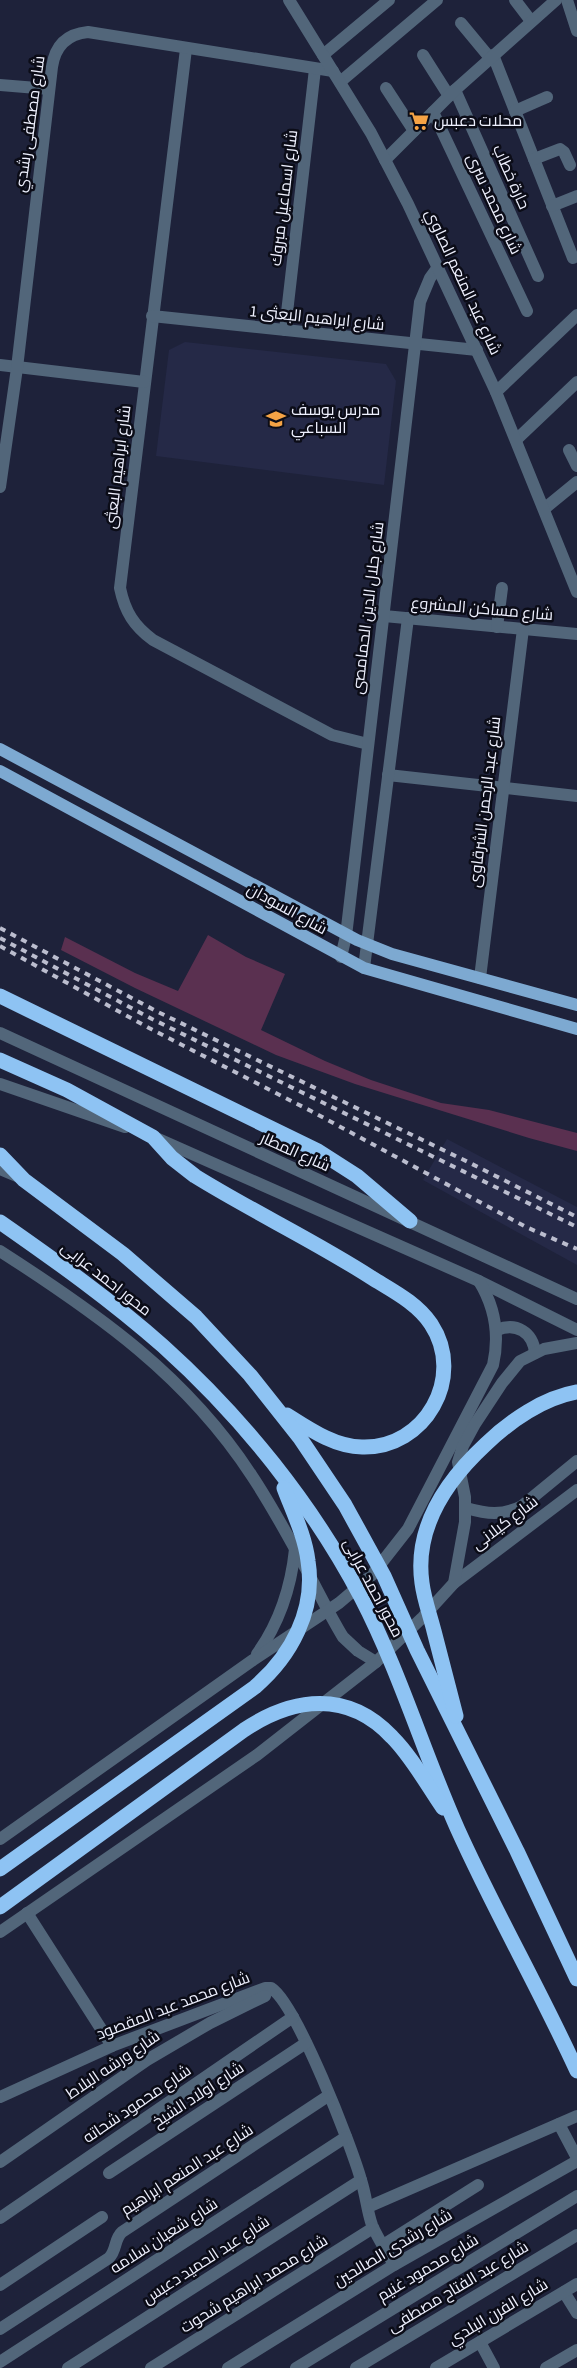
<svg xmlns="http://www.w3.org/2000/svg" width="577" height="2368" font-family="'Source Sans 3',Cairo,sans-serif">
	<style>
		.built { fill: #252947 }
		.green { fill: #5a3050 }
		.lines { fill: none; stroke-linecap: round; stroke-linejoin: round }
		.minor { stroke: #52667a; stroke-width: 12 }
		.tertiary { stroke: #52667a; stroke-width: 12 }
		.primary { stroke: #7da9d1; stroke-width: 12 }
		.motorway { stroke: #8ec3f3; stroke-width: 15 }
		.rail { stroke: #bbbdce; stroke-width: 4; stroke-dasharray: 6 6; stroke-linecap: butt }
		.labels { text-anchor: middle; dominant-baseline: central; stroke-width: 5; stroke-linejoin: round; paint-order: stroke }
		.poi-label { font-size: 16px; fill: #eef0fe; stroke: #0b0c17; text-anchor: start }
		.street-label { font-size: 16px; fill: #eef0fe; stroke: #0b0c17 }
	</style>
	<rect width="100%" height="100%" fill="#1e223a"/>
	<g class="built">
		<path d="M185 342 386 364 396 381 384 485 156 456 169 350Z"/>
		<path d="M447 1139 577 1207V1265L423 1180Z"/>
	</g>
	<path class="green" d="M208 935 246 957 285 974 261 1030 325 1061 371 1080 441 1103 489 1110 577 1133V1151L529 1138 355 1084 276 1055 135 988 61 950 65 937 135 973 178 991Z"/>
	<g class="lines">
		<g class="minor">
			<path d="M515 0 531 21"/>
			<path d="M567 0 577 31"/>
			<path d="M461 23 490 58"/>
			<path d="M186 49 120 588C125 612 134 626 153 640L332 735 368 744"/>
			<path d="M323 55 389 0"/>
			<path d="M423 55 449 96"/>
			<path d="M493 55 573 258"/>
			<path d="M340 82 437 0"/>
			<path d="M0 85 49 89"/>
			<path d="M386 88 414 131"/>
			<path d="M455 90 538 276"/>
			<path d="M515 111 547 97"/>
			<path d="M433 112 527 311"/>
			<path d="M534 159 560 149 564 152 570 165"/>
			<path d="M385 160 455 90 556 0"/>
			<path d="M552 206 577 196"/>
			<path d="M152 316 477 350"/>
			<path d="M285 330 315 69"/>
			<path d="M0 365 144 382"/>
			<path d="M496 392 577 315"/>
			<path d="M516 440 577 382"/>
			<path d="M569 450 577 466"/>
			<path d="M0 487 17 368 52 67C55 46 67 34 88 32L333 71"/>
			<path d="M544 509 577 482"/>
			<path d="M384 616 577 634"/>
			<path d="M497 627 502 588"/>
			<path d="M388 775 577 796"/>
			<path d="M341 957 346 936 420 302 430 278 438 267"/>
			<path d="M364 968 408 618"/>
			<path d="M480 978 523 629"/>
			<path d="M27 1913 112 2046"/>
			<path d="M0 2097 112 2046 265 1988H271C296 2003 352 2147 361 2180 366 2195 367 2211 372 2225 378 2239 387 2252 394 2265"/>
			<path d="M559 2124 577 2158"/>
			<path d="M0 2162 147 2060 210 2023 265 1996"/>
			<path d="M109 2173 306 2043"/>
			<path d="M368 2207 577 2116"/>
			<path d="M0 2218 293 2017"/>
			<path d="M383 2245 478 2185"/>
			<path d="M0 2285 102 2217"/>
			<path d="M564 2292 577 2313"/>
			<path d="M0 2329 109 2258C117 2250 114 2239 122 2232L328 2096"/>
			<path d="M480 2342 494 2368"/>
			<path d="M0 2362 346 2137"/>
			<path d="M68 2368 361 2180"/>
			<path d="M151 2368 373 2228"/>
			<path d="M228 2368 394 2265 577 2161"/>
			<path d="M296 2368 577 2196"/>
			<path d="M356 2368 577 2235"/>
			<path d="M436 2368 577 2284"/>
			<path d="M546 2368 577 2350"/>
		</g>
		<g class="tertiary">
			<path d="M289 0 371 133 408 204 496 392 577 592"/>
			<path d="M0 1033 577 1299"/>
			<path d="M0 1084 125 1127"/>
			<path d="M156 1138 479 1281 577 1330"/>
			<path d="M0 1169 19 1177"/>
			<path d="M0 1251C98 1314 187 1376 252 1476 274 1509 293 1545 312 1580 322 1599 332 1619 343 1637L358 1651 376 1662"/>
			<path d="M497 1330C516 1322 533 1332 535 1353"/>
			<path d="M466 1508C487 1514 502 1516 522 1506L577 1461"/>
			<path d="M454 1583 577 1490"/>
			<path d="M257 1654C280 1622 291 1588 295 1549"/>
			<path d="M0 1839 253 1660 339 1603 372 1575 408 1529 493 1365C500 1334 495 1307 479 1281"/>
			<path d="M0 1932 257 1755 376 1662 423 1617 454 1583 465 1522V1497L458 1462 463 1446 475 1424 502 1383 520 1361 544 1349 577 1343"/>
		</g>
		<g class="primary">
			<path d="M0 749 357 940 392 954 577 1005"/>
			<path d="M0 771 364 968 577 1029"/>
		</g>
		<g class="motorway">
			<path d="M0 996 318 1151 357 1176 410 1221"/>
			<path d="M0 1060 67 1090 153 1137 172 1158 195 1176C253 1212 315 1241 372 1278 393 1291 417 1303 431 1324 466 1377 425 1449 362 1447 335 1447 309 1429 287 1415"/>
			<path d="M0 1155 24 1180 123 1254 196 1317 250 1375 300 1438 345 1505 384 1576 417 1650 517 1851 577 1979"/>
			<path d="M0 1222C56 1261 112 1301 163 1346 242 1417 312 1504 361 1597 400 1672 424 1754 458 1830 495 1912 540 1990 577 2071"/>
			<path d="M456 1716C449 1688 441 1659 434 1631 430 1615 424 1599 422 1583 414 1527 447 1480 486 1444 510 1421 543 1398 577 1392"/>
			<path d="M0 1869 255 1687C291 1656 316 1610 308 1561 305 1536 293 1512 284 1488"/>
			<path d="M0 1907 244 1730C293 1697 348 1690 392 1737 412 1757 427 1785 443 1808"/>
		</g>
		<g class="rail">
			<path d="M0 928 158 1012 468 1162 577 1217"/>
			<path d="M0 938 152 1019 577 1227"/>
			<path d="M0 946 149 1028 311 1111 526 1227 577 1249"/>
		</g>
	</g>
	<defs>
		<symbol id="supermarket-bare" viewBox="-9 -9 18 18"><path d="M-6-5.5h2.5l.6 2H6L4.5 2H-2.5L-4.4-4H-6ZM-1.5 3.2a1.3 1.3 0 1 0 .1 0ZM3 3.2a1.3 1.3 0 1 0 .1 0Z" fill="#f5a345" stroke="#0b0c17" stroke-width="2.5" paint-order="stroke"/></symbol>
		<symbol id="school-bare" viewBox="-9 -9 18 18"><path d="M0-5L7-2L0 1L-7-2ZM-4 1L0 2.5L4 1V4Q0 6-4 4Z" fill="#f5a345" stroke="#0b0c17" stroke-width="2.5" paint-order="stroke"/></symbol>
	</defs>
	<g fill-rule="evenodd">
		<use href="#supermarket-bare" x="405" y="107" width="28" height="28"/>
		<use href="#school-bare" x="262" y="405" width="28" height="28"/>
	</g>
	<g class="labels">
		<g class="poi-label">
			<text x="434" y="121">محلات دعبس</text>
			<text x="291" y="410">مدرس يوسف<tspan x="291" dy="18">السباعي</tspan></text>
		</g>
		<g class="street-label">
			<text transform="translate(30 124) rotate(-82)">شارع مصطفى رشدي</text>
			<text transform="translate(511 177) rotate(66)">حارة خطاب</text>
			<text transform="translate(284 198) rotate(-83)">شارع اسماعيل مبروك</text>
			<text transform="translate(494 204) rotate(65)">شارع محمد سرى</text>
			<text transform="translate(463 282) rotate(65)">شارع عبد المنعم الصاوي</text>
			<text transform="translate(317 318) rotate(6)">شارع ابراهيم البعثى 1</text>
			<text transform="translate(118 467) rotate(-83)">شارع ابراهيم البعثى</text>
			<text transform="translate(368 608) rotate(-83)">شارع جلال الدين الحمامصى</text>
			<text transform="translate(482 609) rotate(5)">شارع مساكن المشروع</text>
			<text transform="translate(485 802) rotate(-83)">شارع عبد الرحمن الشرقاوى</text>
			<text transform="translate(287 909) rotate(29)">شارع السودان</text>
			<text transform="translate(295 1152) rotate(24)">شارع المطار</text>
			<text transform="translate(106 1279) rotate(38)">محور احمد عرابى</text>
			<text transform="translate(505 1523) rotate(-37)">شارع كيلانى</text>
			<text transform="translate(373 1588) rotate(62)">محور احمد عرابى</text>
			<text transform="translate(173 2006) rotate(-21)">شارع محمد عبد المقصود</text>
			<text transform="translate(113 2065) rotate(-34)">شارع ورشه البلاط</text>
			<text transform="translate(198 2095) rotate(-33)">شارع اولاد الشيخ</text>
			<text transform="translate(137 2104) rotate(-34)">شارع محمود شحاته</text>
			<text transform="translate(187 2170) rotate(-33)">شارع عبد المنعم ابراهيم</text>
			<text transform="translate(164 2236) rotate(-33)">شارع شعبان سلامه</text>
			<text transform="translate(393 2248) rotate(-31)">شارع رشدى الصالحين</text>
			<text transform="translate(206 2260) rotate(-33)">شارع عبد الحميد دعبس</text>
			<text transform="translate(428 2268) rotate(-31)">شارع محمود غنيم</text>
			<text transform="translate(254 2284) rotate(-32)">شارع محمد ابراهيم شحوت</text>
			<text transform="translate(458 2287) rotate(-31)">شارع عبد الفتاح مصطفى</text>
			<text transform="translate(498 2312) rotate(-31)">شارع الفرن البلدي</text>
		</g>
	</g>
</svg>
